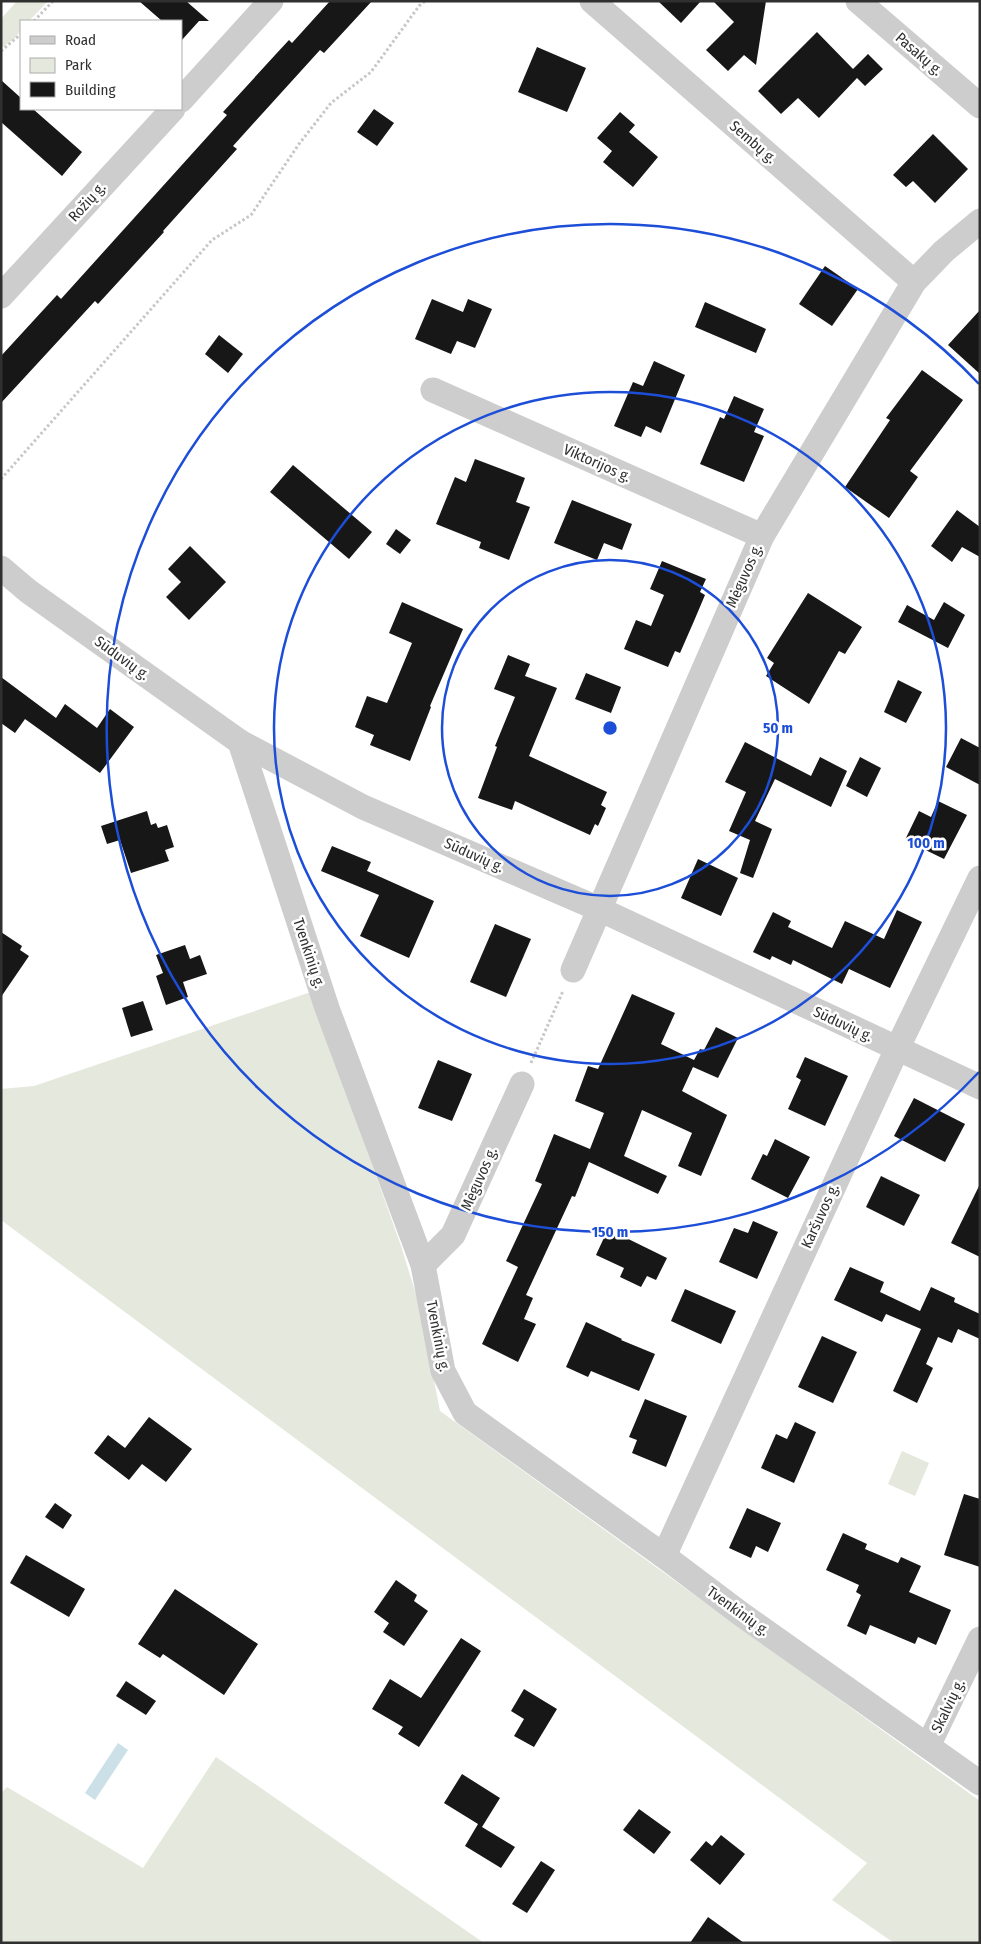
<svg xmlns="http://www.w3.org/2000/svg" width="981" height="1944" font-family="'Fira Sans Condensed',sans-serif">
	<style>
		.green { fill: #e5e8dc }
		.water { fill: #cbe1e7 }
		.building { fill: #171717 }
		.lines { fill: none; stroke-linecap: round; stroke-linejoin: round }
		.path { stroke: #c7c7c7; stroke-width: 3; stroke-dasharray: 2.5 2.5; stroke-linecap: butt }
		.minor { stroke: #cdcdcd; stroke-width: 25 }
		.ring { fill: none; stroke: #1d4ed8; stroke-width: 2.5 }
		.labels { text-anchor: middle; dominant-baseline: central; stroke-width: 5; stroke-linejoin: round; paint-order: stroke }
		.street-label { font-size: 15px; fill: #303030; stroke: #fff }
		.centre { fill: #1d4ed8; stroke: #fff; stroke-width: 2.5 }
		.ring-label { font-size: 15px; text-anchor: middle; font-weight: bold; fill: #1d4ed8; stroke: #fff; stroke-width: 5; stroke-linejoin: round; paint-order: stroke }
	</style>
	<rect width="100%" height="100%" fill="#fff"/>
	<g class="green">
		<path d="M17 1H48L29 21H21V30L14 39 1 48V19Z"/>
		<path d="M311 992 401 1246 419 1304 440 1411 980 1801V1943H894L832 1900 867 1863 1 1220V1089L34 1086Z"/>
		<path d="M902 1451 929 1463 915 1496 888 1484Z"/>
		<path d="M216 1757 484 1943H1V1793L7 1787 143 1868Z"/>
	</g>
	<path class="water" d="M118 1743 128 1750 95 1800 85 1793Z"/>
	<g class="building">
		<path d="M139 1H186L209 21H199L181 41V21H162Z"/>
		<path d="M330 1H372L324 53 320 50 233 146 237 149 163 231 164 232 98 304 95 301 1 403V356L57 295 61 299 227 115 223 112 276 54 289 40 292 43Z"/>
		<path d="M658 1H701L681 23Z"/>
		<path d="M713 1H766L756 65 744 55 728 71 706 50 734 22Z"/>
		<path d="M817 32 853 69 868 54 883 69 865 86 857 78 819 118 798 98 781 114 758 91Z"/>
		<path d="M537 47 586 68 567 112 518 92Z"/>
		<path d="M1 80 21 98V109H33L82 152 62 176 1 122Z"/>
		<path d="M374 109 394 123 377 146 357 132Z"/>
		<path d="M620 112 635 125 629 132 658 157 633 187 603 162 612 151 597 138Z"/>
		<path d="M933 134 968 169 935 203 913 181 906 187 893 175Z"/>
		<path d="M825 266 858 289 832 326 799 304Z"/>
		<path d="M432 299 463 312 468 299 492 309 475 348 457 341 451 354 415 339Z"/>
		<path d="M705 302 766 329 756 353 695 327Z"/>
		<path d="M980 310V374L948 345Z"/>
		<path d="M219 335 243 354 228 373 205 354Z"/>
		<path d="M654 361 685 375 661 433 646 426 641 437 614 426 633 382 643 386Z"/>
		<path d="M922 370 963 400 910 471 918 477 889 518 845 487 890 420 886 418Z"/>
		<path d="M734 396 764 409 754 432 764 436 744 482 700 464 720 417 724 419Z"/>
		<path d="M475 459 525 478 516 502 530 507 509 560 479 548 481 542 436 524 455 477 466 482Z"/>
		<path d="M293 465 372 532 349 559 270 492Z"/>
		<path d="M572 500 632 524 622 550 604 543 597 560 554 543Z"/>
		<path d="M957 510 980 527V557L962 547 952 562 931 546Z"/>
		<path d="M396 529 411 540 400 554 386 544Z"/>
		<path d="M190 546 226 582 189 620 166 597 181 582 168 569Z"/>
		<path d="M662 561 706 579 700 592 705 595 694 621 680 653 675 651 668 667 624 649 636 620 651 626 664 595 650 589Z"/>
		<path d="M808 593 862 627 845 654 839 651 809 704 766 676 774 663 767 658Z"/>
		<path d="M402 602 463 629 430 706 431 707 410 761 370 745 374 735 355 727 367 696 387 703 412 643 389 633Z"/>
		<path d="M944 602 965 615 948 648 898 622 907 605 934 620Z"/>
		<path d="M508 655 530 664 525 676 557 688 529 756 607 792 601 805 606 808 598 826 595 824 590 835 515 801 512 810 478 798 497 747 495 746 515 697 494 689Z"/>
		<path d="M586 673 621 687 611 713 575 699Z"/>
		<path d="M1 677 56 718 65 704 97 728 110 709 134 727 100 773 25 719 15 733 1 723Z"/>
		<path d="M898 680 922 692 906 723 884 712Z"/>
		<path d="M961 738 980 748V785L946 767Z"/>
		<path d="M745 742 811 776 820 757 847 771 831 807 775 779 755 821 772 829 753 878 740 873 750 840 729 831 746 792 725 782Z"/>
		<path d="M860 757 881 768 867 797 846 786Z"/>
		<path d="M938 801 967 815 944 859 905 840 919 811 931 817Z"/>
		<path d="M147 811 151 825 156 823 158 828 167 825 174 847 165 850 169 861 131 873 120 840 107 844 101 826Z"/>
		<path d="M332 846 371 862 367 871 434 901 409 958 360 936 379 895 321 871Z"/>
		<path d="M698 859 738 878 721 916 681 898Z"/>
		<path d="M897 910 922 922 890 988 849 969 842 984 793 960 791 965 772 956 770 960 753 952 773 912 791 921 788 927 832 948 845 921 884 939Z"/>
		<path d="M495 924 531 939 506 997 470 982Z"/>
		<path d="M1 932 22 946 20 950 29 956 1 997Z"/>
		<path d="M185 945 190 959 200 955 207 974 183 982 188 997 166 1005 156 976 163 973 156 955Z"/>
		<path d="M632 994 675 1013 661 1044 694 1060 700 1049 704 1050 716 1027 738 1038 718 1078 693 1067 682 1091 727 1115 701 1176 678 1166 692 1133 642 1110 624 1156 667 1176 658 1194 589 1162 575 1197 572 1196 526 1295 533 1298 524 1319 536 1324 518 1362 482 1344 518 1267 506 1261 542 1184 535 1181 554 1134 590 1149 604 1113 575 1101 588 1066 598 1069Z"/>
		<path d="M143 1001 153 1030 131 1037 122 1008Z"/>
		<path d="M805 1057 848 1076 825 1126 788 1109 801 1080 796 1077Z"/>
		<path d="M438 1060 472 1074 452 1121 418 1108Z"/>
		<path d="M914 1098 965 1124 945 1162 894 1136Z"/>
		<path d="M775 1139 810 1157 788 1198 751 1179 763 1154 767 1156Z"/>
		<path d="M881 1176 920 1195 904 1226 866 1207Z"/>
		<path d="M980 1184V1257L951 1243Z"/>
		<path d="M753 1221 778 1232 757 1279 719 1262 734 1228 748 1233Z"/>
		<path d="M608 1229 667 1258 656 1280 647 1276 641 1287 620 1277 624 1268 596 1255Z"/>
		<path d="M850 1267 884 1282 880 1292 920 1311 931 1287 955 1298 954 1302 980 1314V1339L958 1329 952 1343 938 1337 926 1364 933 1368 917 1403 893 1391 921 1329 886 1314 882 1322 834 1300Z"/>
		<path d="M685 1289 736 1311 721 1344 671 1321Z"/>
		<path d="M586 1322 622 1339 621 1340 655 1354 639 1391 591 1371 588 1377 566 1367Z"/>
		<path d="M822 1336 857 1352 833 1403 798 1387Z"/>
		<path d="M645 1399 687 1416 666 1467 632 1453 637 1440 629 1437Z"/>
		<path d="M149 1417 192 1449 166 1482 142 1464 129 1480 94 1453 108 1435 125 1448Z"/>
		<path d="M795 1422 816 1432 794 1483 761 1468 776 1434 787 1439Z"/>
		<path d="M964 1494 980 1499V1567L944 1555Z"/>
		<path d="M55 1503 72 1515 63 1529 45 1517Z"/>
		<path d="M747 1508 781 1523 768 1552 756 1546 751 1558 729 1548Z"/>
		<path d="M843 1533 867 1544 865 1549 898 1563 901 1557 921 1566 909 1592 951 1610 936 1645 918 1637 915 1644 870 1625 866 1635 847 1626 861 1595 856 1592 859 1585 826 1570Z"/>
		<path d="M26 1555 85 1589 69 1617 10 1583Z"/>
		<path d="M396 1580 417 1595 414 1601 428 1611 404 1646 383 1632 389 1623 374 1612Z"/>
		<path d="M175 1589 258 1644 224 1695 163 1654 160 1658 138 1644Z"/>
		<path d="M461 1638 481 1651 419 1747 398 1734 403 1727 372 1709 390 1679 421 1698Z"/>
		<path d="M126 1681 156 1701 146 1715 116 1696Z"/>
		<path d="M524 1689 557 1709 534 1747 514 1736 524 1719 511 1711Z"/>
		<path d="M462 1774 500 1798 482 1827 515 1847 501 1868 465 1846 478 1824 444 1803Z"/>
		<path d="M639 1809 671 1832 654 1854 623 1830Z"/>
		<path d="M721 1835 745 1854 720 1885 690 1860 706 1841 712 1846Z"/>
		<path d="M541 1861 555 1870 527 1913 512 1904Z"/>
		<path d="M708 1917 744 1943H690Z"/>
	</g>
	<g class="lines">
		<g class="path">
			<path d="M34 21 53 1"/>
			<path d="M1 51 21 34"/>
			<path d="M1 479 212 240 251 215 299 144 331 103 371 72 419 6 425 1"/>
			<path d="M531 1063 563 991"/>
		</g>
		<g class="minor">
			<path d="M592 1 914 282"/>
			<path d="M858 1 980 106"/>
			<path d="M181 100 271 1"/>
			<path d="M1 296 173 109"/>
			<path d="M433 390 762 536"/>
			<path d="M1 568 28 591 240 742 363 807 599 909 980 1087"/>
			<path d="M240 742 327 1008 423 1265 443 1371 465 1413 664 1556 741 1614 980 1783"/>
			<path d="M573 970 762 536 914 282 944 251 980 221"/>
			<path d="M423 1265 453 1235 522 1084"/>
			<path d="M664 1556 897 1049 980 878"/>
			<path d="M928 1746 980 1639"/>
		</g>
	</g>
	<g class="ring">
		<circle cx="610" cy="728" r="168"/>
		<circle cx="610" cy="728" r="336"/>
		<path d="M979 1072A504 504 0 1 1 979 384"/>
	</g>
	<g class="labels">
		<g class="street-label">
			<text transform="translate(919 54) rotate(41)">Pasakų g.</text>
			<text transform="translate(753 142) rotate(41)">Sembų g.</text>
			<text transform="translate(87 202) rotate(-48)">Rožių g.</text>
			<text transform="translate(597 463) rotate(24)">Viktorijos g.</text>
			<text transform="translate(744 576) rotate(-66)">Mėguvos g.</text>
			<text transform="translate(122 658) rotate(36)">Sūduvių g.</text>
			<text transform="translate(474 855) rotate(24)">Sūduvių g.</text>
			<text transform="translate(309 953) rotate(72)">Tvenkinių g.</text>
			<text transform="translate(843 1024) rotate(25)">Sūduvių g.</text>
			<text transform="translate(479 1179) rotate(-66)">Mėguvos g.</text>
			<text transform="translate(820 1216) rotate(-65)">Karšuvos g.</text>
			<text transform="translate(438 1336) rotate(79)">Tvenkinių g.</text>
			<text transform="translate(738 1611) rotate(36)">Tvenkinių g.</text>
			<text transform="translate(948 1706) rotate(-64)">Skalvių g.</text>
		</g>
	</g>
	<circle cx="610" cy="728" r="8" class="centre"/>
	<g class="ring-label">
		<text x="778" y="733">50 m</text>
		<text x="926" y="848">100 m</text>
		<text x="610" y="1237">150 m</text>
	</g>
	<rect width="981" height="1944" fill="none" stroke="#303030" stroke-width="5"/>
	<rect x="20" y="20" width="162" height="90" fill="#ffffff" stroke="#acacac"/>
	<rect x="30" y="36" width="25" height="8" fill="#cdcdcd" stroke="#acacac"/>
	<text x="65" y="45" font-size="15" fill="#303030">Road</text>
	<rect x="30" y="58" width="25" height="15" fill="#e5e8dc" stroke="#acacac"/>
	<text x="65" y="70" font-size="15" fill="#303030">Park</text>
	<rect x="30" y="82" width="25" height="15" fill="#171717" stroke="#acacac"/>
	<text x="65" y="95" font-size="15" fill="#303030">Building</text>
</svg>
